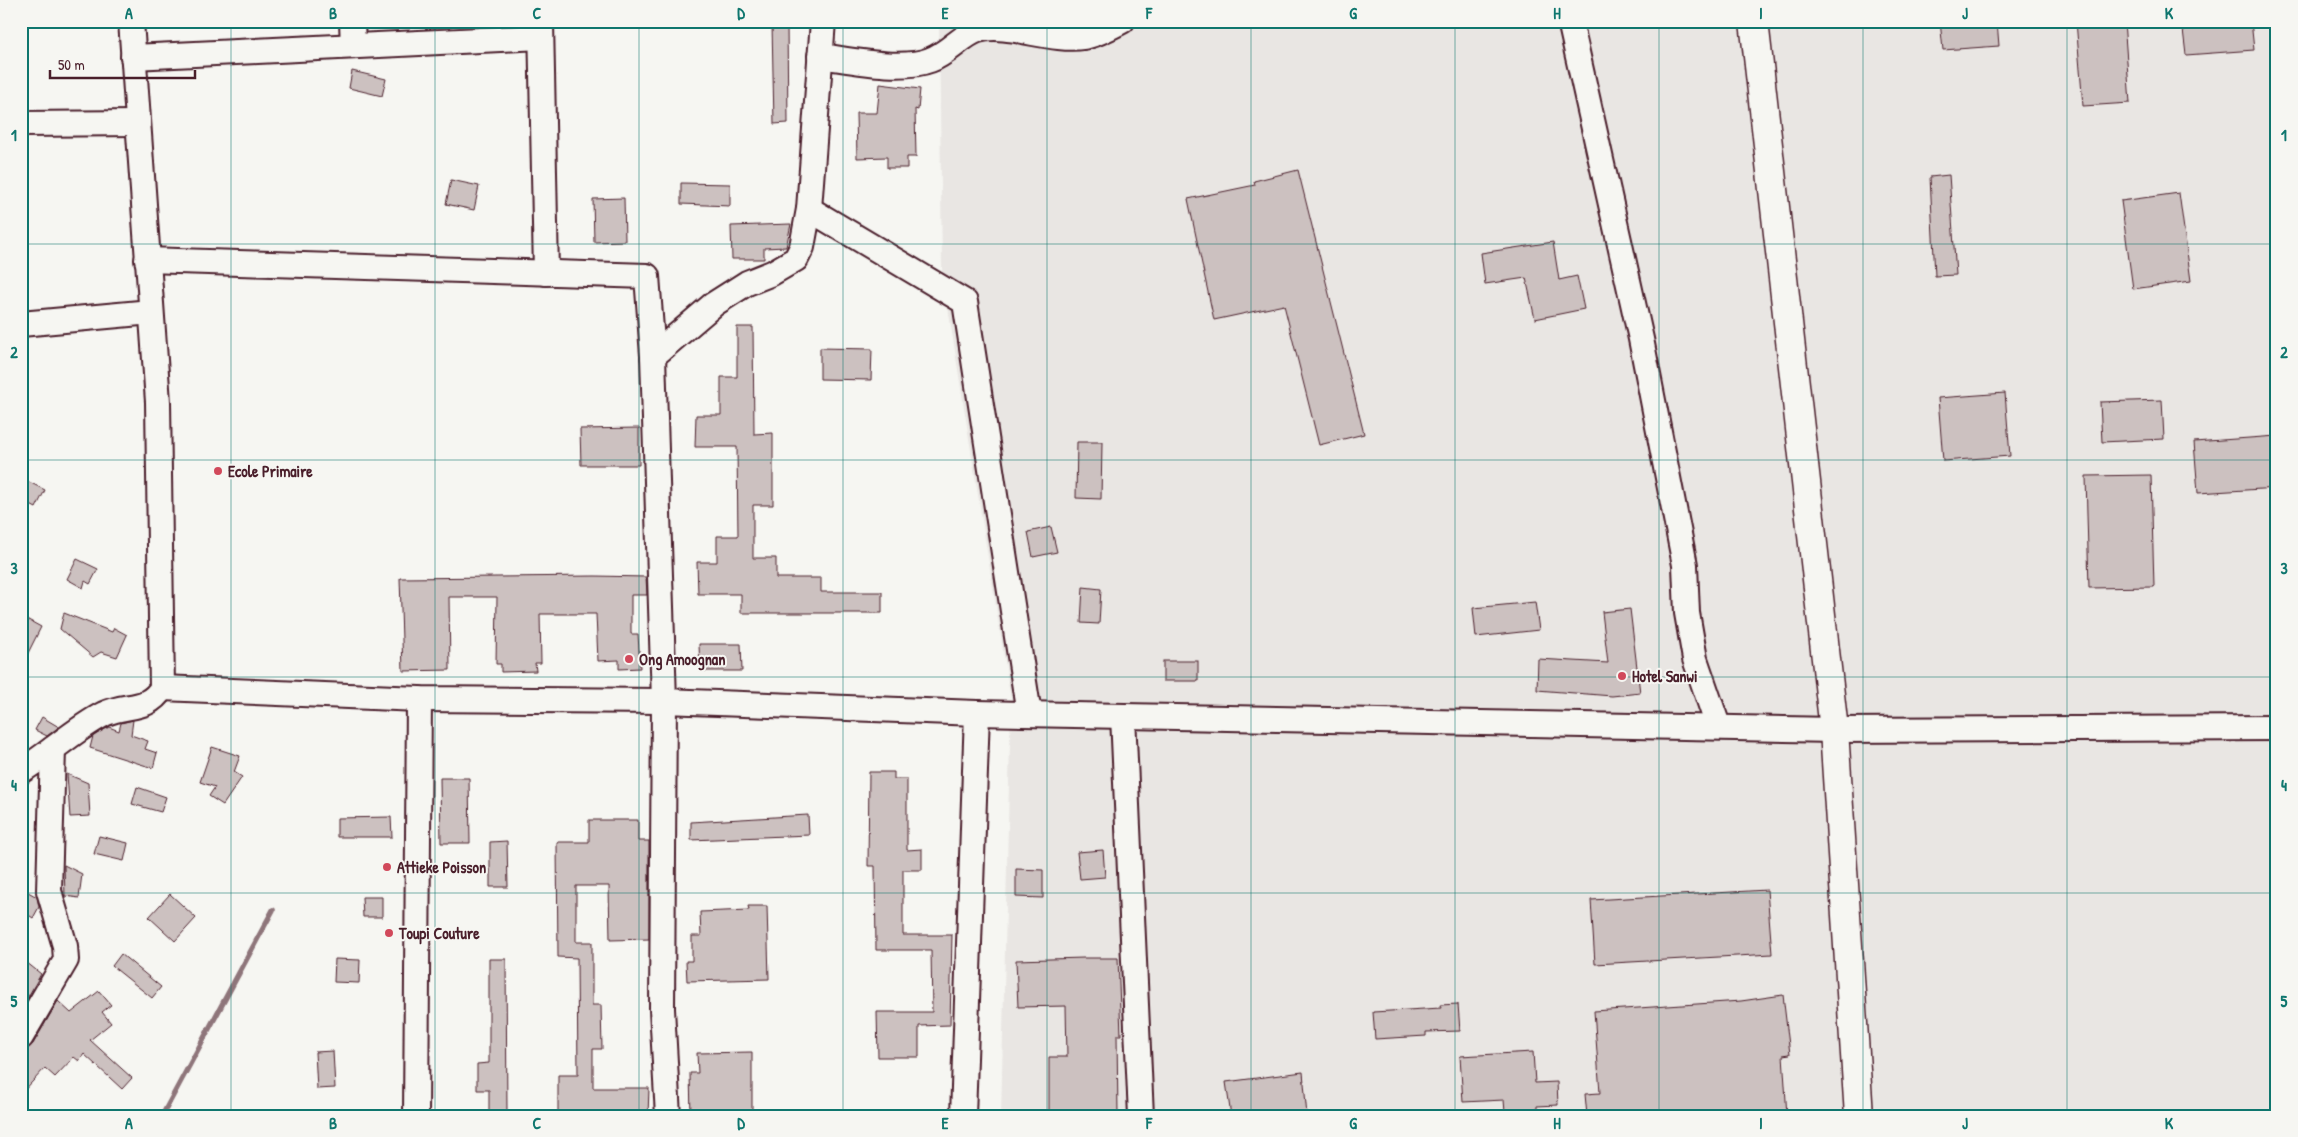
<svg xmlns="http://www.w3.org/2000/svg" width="2298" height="1137" font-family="'Patrick Hand',sans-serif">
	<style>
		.built { fill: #e9e6e3 }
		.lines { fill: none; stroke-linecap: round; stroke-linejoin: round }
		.stream { stroke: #8e747a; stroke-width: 5.5 }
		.building { fill: #ccc1c0; stroke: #4a1f2b }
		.street-casing { stroke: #4a1f2b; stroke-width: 28 }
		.secondary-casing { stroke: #4a1f2b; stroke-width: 31 }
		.street { stroke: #f6f6f2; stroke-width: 24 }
		.secondary { stroke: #f6f6f2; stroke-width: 28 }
		.grid { fill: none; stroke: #0f766e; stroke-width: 1; stroke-opacity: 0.55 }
		.poi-dot { fill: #d1495b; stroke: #f6f6f2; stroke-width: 2 }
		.labels { text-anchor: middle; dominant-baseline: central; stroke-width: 4; stroke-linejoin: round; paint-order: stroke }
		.poi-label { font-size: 16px; font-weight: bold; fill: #4a1f2b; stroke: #f6f6f2; text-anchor: start }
		.neatline { fill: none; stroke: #0f766e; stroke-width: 2 }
		.grid-label { font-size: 16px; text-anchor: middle; font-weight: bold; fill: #0f766e }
	</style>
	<rect width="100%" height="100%" fill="#f6f6f2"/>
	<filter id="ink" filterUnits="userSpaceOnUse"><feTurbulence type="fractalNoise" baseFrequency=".02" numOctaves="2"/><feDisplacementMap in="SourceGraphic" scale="10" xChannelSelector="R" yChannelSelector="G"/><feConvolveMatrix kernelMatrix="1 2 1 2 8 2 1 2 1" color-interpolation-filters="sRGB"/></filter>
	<g filter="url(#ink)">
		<path class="built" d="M939 21H2277V1116H1001L1011 700 942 270Z"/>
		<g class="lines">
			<path class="stream" d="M162 1116 273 910"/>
		</g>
		<g class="building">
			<path d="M1940 21H1997L1999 46 1943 50Z"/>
			<path d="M2076 21H2124L2130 103 2083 106Z"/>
			<path d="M2182 21H2251L2254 50 2186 55Z"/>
			<path d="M772 24H787L788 123 774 124Z"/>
			<path d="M352 71 386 79 382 96 349 88Z"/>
			<path d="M880 84 920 89 918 110 915 109 916 157H907V168H887V157L857 158 856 113H877Z"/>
			<path d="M1298 170 1364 434 1319 445 1284 305 1214 320 1188 199 1255 185 1254 181Z"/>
			<path d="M1949 175 1956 275 1935 276 1930 177Z"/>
			<path d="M451 180 479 186 474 210 446 204Z"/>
			<path d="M681 183 730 184V206L681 204Z"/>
			<path d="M2179 193 2191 281 2133 289 2121 201Z"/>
			<path d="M624 198 625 241 594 242 593 199Z"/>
			<path d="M791 224 786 247 764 248V259H732L731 226Z"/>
			<path d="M1553 242 1559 280 1577 276 1584 309 1535 319 1526 278 1485 284 1481 253Z"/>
			<path d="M737 327H753L754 434 773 433V505H753V558H776V578H821V592H882V613H741V594H698L697 562H717V536H738L737 447H695L696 415H721V377H737Z"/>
			<path d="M820 348 872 349 871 380 820 379Z"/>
			<path d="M2005 393 2010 456 1943 461 1938 398Z"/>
			<path d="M2162 400 2164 439 2102 442 2100 402Z"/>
			<path d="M639 428V465H581L580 429Z"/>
			<path d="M2277 436V488L2198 493 2194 442Z"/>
			<path d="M1077 442H1102L1101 499 1076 498Z"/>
			<path d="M2151 475 2154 587 2089 588 2086 476Z"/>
			<path d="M21 478 45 490 36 508 21 500Z"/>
			<path d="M1051 527 1057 552 1033 557 1028 532Z"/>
			<path d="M77 559 98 569 90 584 85 581 83 588 67 579Z"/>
			<path d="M595 576 646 577 647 595H631V634H638L640 668 619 669V660L598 661 596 614H540L541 663H535L536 671 501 672V664H496L497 597H449L450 670 403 671 400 578Z"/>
			<path d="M1083 587 1101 589 1099 624 1081 623Z"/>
			<path d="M1535 602 1539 630 1476 637 1473 608Z"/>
			<path d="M1630 609 1640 693 1612 696 1537 690 1538 659 1608 663 1602 612Z"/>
			<path d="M64 613 112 632 114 628 127 635 117 657 101 652 93 657 60 629Z"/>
			<path d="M21 616 41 627 21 667Z"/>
			<path d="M699 644H741L742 671H700Z"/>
			<rect x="1163" y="661" width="35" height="20"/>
			<path d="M42 717 59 727 47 736 35 730Z"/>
			<path d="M133 720 131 735 148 741 145 749 157 753 153 768 90 748 93 736 100 732 109 727 119 731 121 723Z"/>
			<path d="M212 747 240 756 234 772 242 777 223 805 209 796 215 787 200 782Z"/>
			<path d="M869 772H894V779H907V850L922 849V870H903V935H952L950 1025 919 1026V1057H878L877 1012H932L931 950H876L875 866H868Z"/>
			<path d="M67 774 88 783 90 816 70 817Z"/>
			<path d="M440 778H469L470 843H441Z"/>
			<path d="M137 787 166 797 161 812 132 804Z"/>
			<path d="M808 815 809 835 691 840V822Z"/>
			<path d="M391 817 392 837H337V818Z"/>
			<path d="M589 820H638V841H649V939L610 940 609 886H576V942H592V1005H601L602 1049H593V1088H649L648 1116H558V1075H578L577 958 558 957 557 842H589Z"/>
			<path d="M99 836 128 843 124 861 94 854Z"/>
			<path d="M507 841 508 887H490V842Z"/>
			<path d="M1103 850 1105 877 1080 879 1077 852Z"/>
			<path d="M64 865 82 874 79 898 65 896Z"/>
			<path d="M1016 869 1043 870V898L1016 897Z"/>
			<path d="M21 888 37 897 39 907 33 918 21 910Z"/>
			<path d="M1767 890 1772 954 1595 964 1591 900Z"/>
			<path d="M170 894 196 918 175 941 149 917Z"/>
			<path d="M362 897H382V917H363Z"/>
			<path d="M748 906H767L769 979 687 981 686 961H692V936H701L700 912 749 910Z"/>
			<path d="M121 954 161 987 152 998 112 966Z"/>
			<path d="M21 958 41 974 21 1009Z"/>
			<path d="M1084 958H1118L1121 1035H1117L1118 1116H1049V1057H1067L1066 1006 1018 1007 1016 960Z"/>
			<path d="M335 959 360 960 359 983 334 982Z"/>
			<path d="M489 959H506L507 1116H489V1090H477V1064L489 1063Z"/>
			<path d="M99 991 111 1005 102 1012 111 1023 90 1040 132 1078 122 1089 84 1054 79 1061 74 1057 55 1077 45 1068 21 1094V1051L33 1044 58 1001 71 1013Z"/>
			<path d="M1783 995 1790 1054 1783 1055 1787 1116H1587L1585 1094 1600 1093 1594 1011 1741 1001Z"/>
			<path d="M1458 1004 1460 1031 1426 1032V1036L1375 1039 1373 1012 1441 1008 1440 1005Z"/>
			<path d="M333 1051 335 1088 317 1089 315 1052Z"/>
			<path d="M752 1052V1116H691L690 1073H698L697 1053Z"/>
			<path d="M1533 1052 1535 1083 1557 1082 1558 1105 1537 1106V1110L1505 1112 1504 1100 1463 1102 1460 1056Z"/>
			<path d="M1303 1072 1307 1116H1231L1226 1082Z"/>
		</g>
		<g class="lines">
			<defs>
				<g id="street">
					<path d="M352 21 353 46"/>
					<path d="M1570 21 1641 339 1685 565 1687 613 1695 659 1718 726"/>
					<path d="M541 22 546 273"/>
					<path d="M820 56C851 60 901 71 930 60 948 54 962 35 978 30 1008 22 1050 42 1084 37 1096 35 1111 27 1122 21"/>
					<path d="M133 57 541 37"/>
					<path d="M21 124 138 123"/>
					<path d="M809 209 965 302 1029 714"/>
					<path d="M147 260 647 276 653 356 664 701 662 1009 668 1116"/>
					<path d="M21 324 151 312"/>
					<path d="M653 356 714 304 747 283 772 273 796 259 802 247 809 209 823 21"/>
					<path d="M162 688 419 699 664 701 977 713 1834 730 2277 728"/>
					<path d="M1123 716 1141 1116"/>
					<path d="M21 771C49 754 75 729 104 714 127 703 147 712 162 688L158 402 131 21"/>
					<path d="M21 1037 66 960 65 946 49 891 53 749"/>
					<path d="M416 1116 419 699"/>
					<path d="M963 1116 977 713"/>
				</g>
				<path id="secondary" d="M1754 21 1834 730 1859 1116"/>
			</defs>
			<use href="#street" class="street-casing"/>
			<use href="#secondary" class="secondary-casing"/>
			<use href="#street" class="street"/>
			<use href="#secondary" class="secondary"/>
		</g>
	</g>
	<path class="grid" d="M231 21V1116M435 21V1116M639 21V1116M843 21V1116M1047 21V1116M1251 21V1116M1455 21V1116M1659 21V1116M1863 21V1116M2067 21V1116M21 244H2277M21 460H2277M21 677H2277M21 893H2277"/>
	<g class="poi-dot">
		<circle cx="218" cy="471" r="5"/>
		<circle cx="629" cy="659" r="5"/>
		<circle cx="1622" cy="676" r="5"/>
		<circle cx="387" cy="867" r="5"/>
		<circle cx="389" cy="933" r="5"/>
	</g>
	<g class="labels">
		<g class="poi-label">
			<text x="228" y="471">Ecole Primaire</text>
			<text x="639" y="659">Ong Amoognan</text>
			<text x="1632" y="676">Hotel Sanwi</text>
			<text x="397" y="867">Attieke Poisson</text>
			<text x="399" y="933">Toupi Couture</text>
		</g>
	</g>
	<rect width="2298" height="1137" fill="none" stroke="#f6f6f2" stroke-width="55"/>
	<path d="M50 70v8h145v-8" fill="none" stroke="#4a1f2b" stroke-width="2.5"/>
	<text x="58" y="70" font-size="15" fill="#4a1f2b" stroke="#f6f6f2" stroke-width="4" paint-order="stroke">50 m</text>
	<rect x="28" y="28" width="2242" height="1082" class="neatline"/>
	<g class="grid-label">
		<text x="129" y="19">A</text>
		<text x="333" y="19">B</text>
		<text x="537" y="19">C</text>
		<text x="741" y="19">D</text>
		<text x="945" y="19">E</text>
		<text x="1149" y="19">F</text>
		<text x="1353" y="19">G</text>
		<text x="1557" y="19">H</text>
		<text x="1761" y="19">I</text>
		<text x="1965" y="19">J</text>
		<text x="2169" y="19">K</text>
		<text x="14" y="141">1</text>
		<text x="2284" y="141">1</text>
		<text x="14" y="358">2</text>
		<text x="2284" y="358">2</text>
		<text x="14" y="574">3</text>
		<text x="2284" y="574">3</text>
		<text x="14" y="791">4</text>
		<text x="2284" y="791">4</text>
		<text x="14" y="1007">5</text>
		<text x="2284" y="1007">5</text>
		<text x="129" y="1129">A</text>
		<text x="333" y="1129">B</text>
		<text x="537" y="1129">C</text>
		<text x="741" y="1129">D</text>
		<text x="945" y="1129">E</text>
		<text x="1149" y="1129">F</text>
		<text x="1353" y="1129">G</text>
		<text x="1557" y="1129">H</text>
		<text x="1761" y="1129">I</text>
		<text x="1965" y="1129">J</text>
		<text x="2169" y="1129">K</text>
	</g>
</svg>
